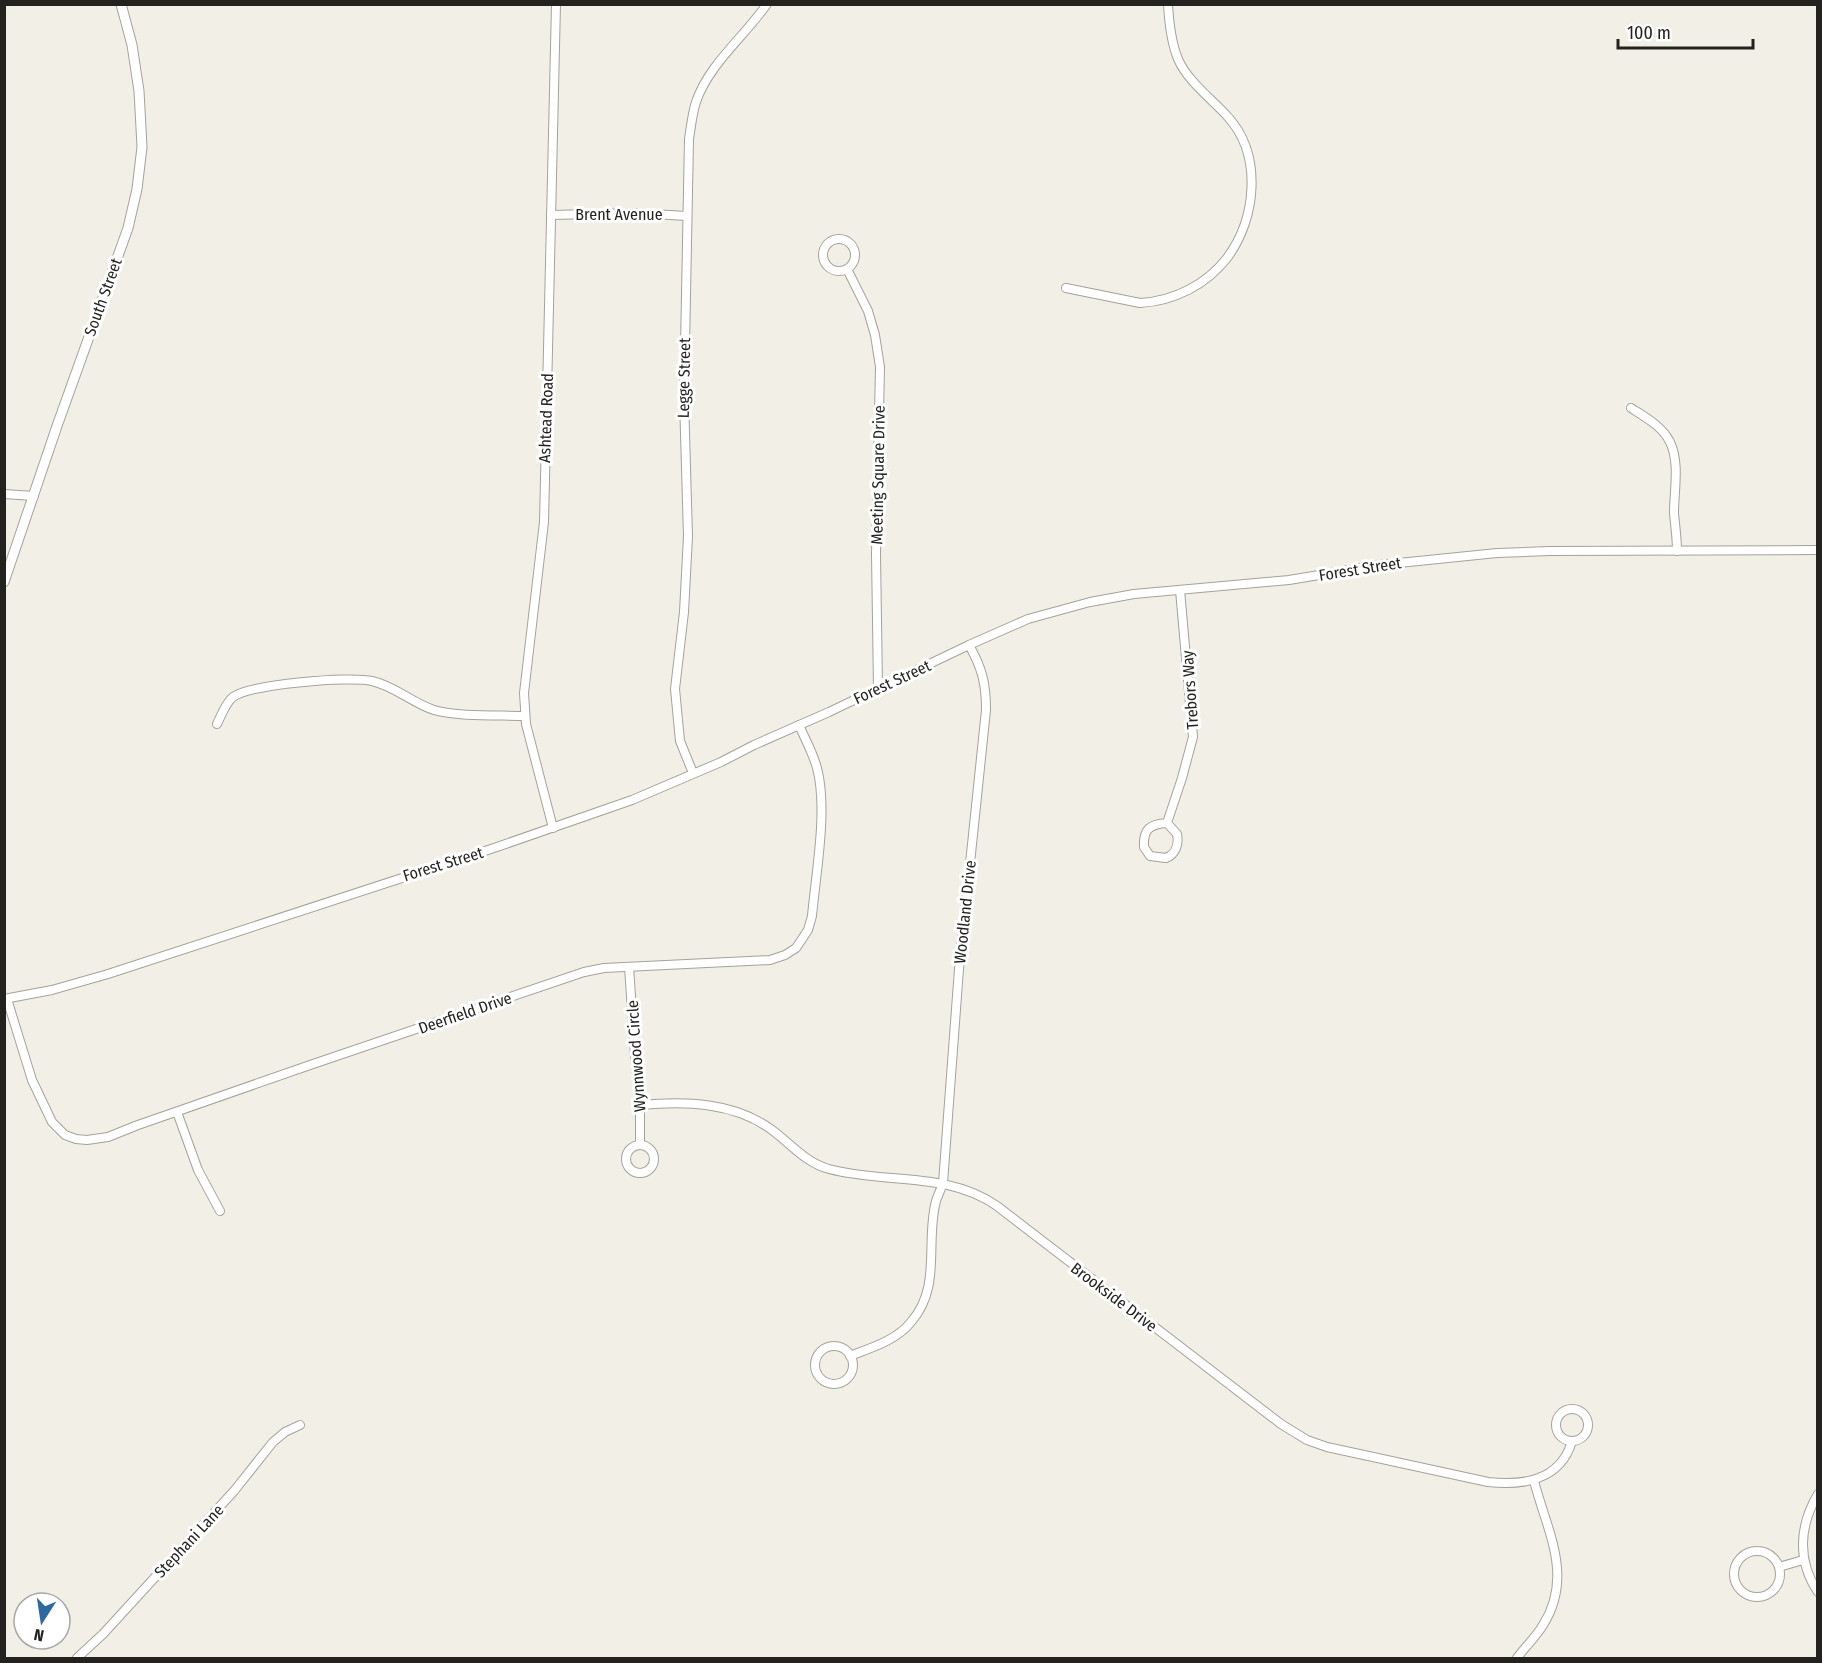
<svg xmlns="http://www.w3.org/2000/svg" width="1822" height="1663" font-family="'Fira Sans Condensed',sans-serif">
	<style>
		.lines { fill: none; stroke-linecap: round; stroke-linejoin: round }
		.minor-casing { stroke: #a5a29a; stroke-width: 10 }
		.tertiary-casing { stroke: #a5a29a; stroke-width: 11 }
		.minor { stroke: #fff; stroke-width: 8 }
		.tertiary { stroke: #fff; stroke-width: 9 }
		.labels { text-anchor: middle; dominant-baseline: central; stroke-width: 6; stroke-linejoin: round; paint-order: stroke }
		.street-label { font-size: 16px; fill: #23221f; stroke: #fff }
	</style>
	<rect width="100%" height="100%" fill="#f2efe7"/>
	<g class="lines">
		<defs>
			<g id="minor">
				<path d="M551 215 635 213 687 216"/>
				<circle cx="839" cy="255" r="16"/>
				<path d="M847 269 868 311 875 335 880 367 876 554 878 688"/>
				<path d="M1066 288 1140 303C1174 301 1206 285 1227 258 1256 219 1263 156 1228 117 1212 99 1188 82 1178 59 1171 42 1169 22 1168 4"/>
				<path d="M1631 408C1645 417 1662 426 1670 442 1680 463 1674 490 1674 513 1675 525 1677 538 1677 551"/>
				<path d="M4 494 34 496"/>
				<path d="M217 724C221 716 226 702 233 697 251 684 350 676 372 681 395 686 412 703 434 710 458 717 499 715 525 716"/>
				<path d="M693 773 680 741 675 689 684 612 688 536 684 399 689 139C691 127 692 114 696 102 709 64 744 37 767 4"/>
				<path d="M1167 823 1177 834C1179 844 1176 854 1166 858L1150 856 1144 847C1143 829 1150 824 1167 823L1182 778 1193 737 1180 590"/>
				<path d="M553 828 526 724 524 693 544 522 556 4"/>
				<path d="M629 967 635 1055 640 1105V1144"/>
				<path d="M4 999 52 990 108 974 494 848 632 800 721 762 754 745 829 712 969 645 1028 619 1090 602 1134 594 1289 580 1379 565 1497 553 1549 551 1818 550"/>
				<path d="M7 999 32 1080 52 1122 65 1135 76 1139 87 1140 108 1137 138 1125 313 1064 584 972 604 968 770 960 785 955 796 948 808 930 812 916C816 872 828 809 817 768 813 753 805 739 799 725"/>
				<path d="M640 1105C685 1101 735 1102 772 1130 791 1144 806 1163 829 1169 884 1184 948 1171 997 1206L1281 1424 1307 1440 1327 1447 1488 1482C1523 1486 1561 1480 1572 1441"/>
				<path d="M177 1112 198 1170 220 1211"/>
				<circle cx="640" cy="1159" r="14"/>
				<circle cx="834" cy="1365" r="19"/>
				<path d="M850 1356C871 1348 897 1340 911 1322 942 1287 925 1242 936 1201 938 1195 941 1189 943 1183L959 969 986 710C986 683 982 668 969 645"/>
				<circle cx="1572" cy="1425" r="16"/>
				<path d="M1818 1494C1799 1526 1797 1561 1818 1592"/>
				<circle cx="1757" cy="1574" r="23"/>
				<path d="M1779 1567 1803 1560"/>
				<path d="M77 1658 103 1634 234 1491 273 1442 285 1432 300 1425"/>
				<path d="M1517 1658C1525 1647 1536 1637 1543 1625 1574 1576 1547 1531 1534 1481"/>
			</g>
			<path id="tertiary" d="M4 582 57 426 128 228 137 189 142 147 139 91 132 45 121 4"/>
		</defs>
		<use href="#minor" class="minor-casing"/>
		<use href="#tertiary" class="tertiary-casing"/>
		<use href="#minor" class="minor"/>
		<use href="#tertiary" class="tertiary"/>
	</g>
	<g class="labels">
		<g class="street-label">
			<text x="619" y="214">Brent Avenue</text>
			<text transform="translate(103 297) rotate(-70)">South Street</text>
			<text transform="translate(684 378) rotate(-89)">Legge Street</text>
			<text transform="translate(546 418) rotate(-88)">Ashtead Road</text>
			<text transform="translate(878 475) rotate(-89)">Meeting Square Drive</text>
			<text transform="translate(1360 569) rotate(-9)">Forest Street</text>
			<text transform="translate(892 682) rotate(-25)">Forest Street</text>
			<text transform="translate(1190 690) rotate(-94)">Trebors Way</text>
			<text transform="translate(443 864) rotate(-17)">Forest Street</text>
			<text transform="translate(965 912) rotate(-84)">Woodland Drive</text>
			<text transform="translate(465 1013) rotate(-19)">Deerfield Drive</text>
			<text transform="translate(636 1056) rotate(-94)">Wynnwood Circle</text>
			<text transform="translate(1114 1297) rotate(37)">Brookside Drive</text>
			<text transform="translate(189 1541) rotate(-47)">Stephani Lane</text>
		</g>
	</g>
	<rect width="1822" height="1663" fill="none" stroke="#23221f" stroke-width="12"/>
	<g transform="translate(42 1621) rotate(192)"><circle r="28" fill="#ffffff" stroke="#a7a7a5" stroke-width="1.5"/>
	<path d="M0-4.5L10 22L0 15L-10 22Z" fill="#2d69a0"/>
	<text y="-9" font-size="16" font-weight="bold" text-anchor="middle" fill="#23221f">N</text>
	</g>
	<path d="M1618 39v9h135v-9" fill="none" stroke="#23221f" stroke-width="3"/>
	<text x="1627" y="39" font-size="18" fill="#23221f" stroke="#ffffff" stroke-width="4.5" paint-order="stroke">100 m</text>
</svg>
